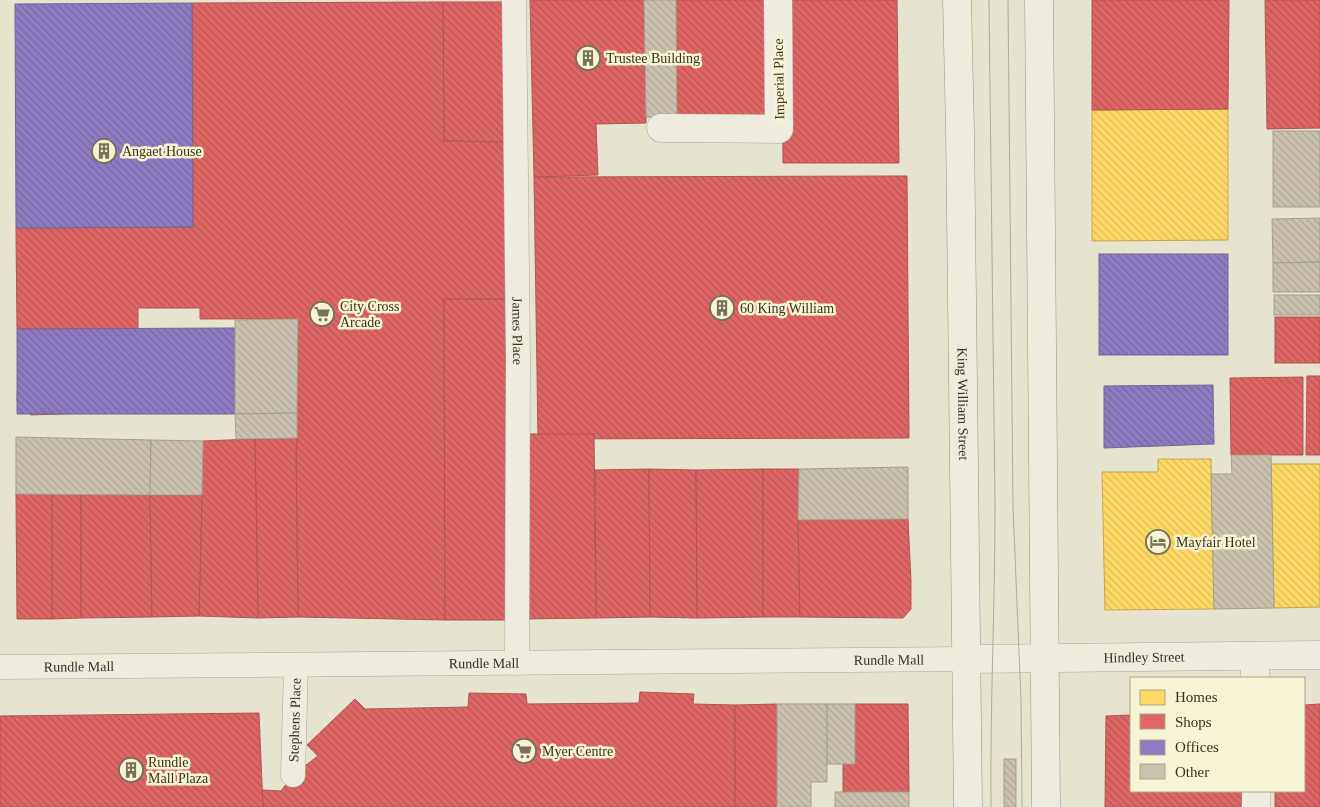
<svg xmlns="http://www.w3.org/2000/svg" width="1320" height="807" font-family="Georgia,serif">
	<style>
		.homes { fill: url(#homes-back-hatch); stroke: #c4a750 }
		.shops { fill: url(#shops-back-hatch); stroke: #ae5650 }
		.offices { fill: url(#offices-back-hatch); stroke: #756691 }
		.building { fill: url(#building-back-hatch); stroke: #a69f8d }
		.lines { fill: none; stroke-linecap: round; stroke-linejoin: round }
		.pedestrian-casing { stroke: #aba896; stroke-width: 25 }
		.minor-casing { stroke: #aba896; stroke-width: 29 }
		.tertiary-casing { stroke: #aba896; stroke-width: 29 }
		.secondary-casing { stroke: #9b9786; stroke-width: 29 }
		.pedestrian { stroke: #eeecdf; stroke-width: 24 }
		.minor { stroke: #eeecdf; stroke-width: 28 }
		.tertiary { stroke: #eeecdf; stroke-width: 28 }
		.secondary { stroke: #eeecdf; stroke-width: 28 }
		.tram { stroke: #adab9f; stroke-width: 1 }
		.labels { text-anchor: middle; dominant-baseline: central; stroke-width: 5; stroke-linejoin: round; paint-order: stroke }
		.poi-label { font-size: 14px; fill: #3b311d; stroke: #f7f4d3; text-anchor: start }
		.street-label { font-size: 14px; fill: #3b311d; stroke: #f7f4d3 }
	</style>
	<defs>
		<pattern id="homes-back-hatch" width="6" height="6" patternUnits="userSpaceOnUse" patternTransform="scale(1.25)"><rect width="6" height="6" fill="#ffd966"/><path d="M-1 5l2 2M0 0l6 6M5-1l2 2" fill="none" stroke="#dbbb58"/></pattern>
		<pattern id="shops-back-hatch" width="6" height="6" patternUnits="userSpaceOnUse" patternTransform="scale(1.25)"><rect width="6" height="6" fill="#e06666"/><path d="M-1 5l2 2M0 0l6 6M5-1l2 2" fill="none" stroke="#b75553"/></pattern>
		<pattern id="offices-back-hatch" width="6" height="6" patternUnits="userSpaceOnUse" patternTransform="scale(1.25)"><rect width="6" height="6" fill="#8e7cc3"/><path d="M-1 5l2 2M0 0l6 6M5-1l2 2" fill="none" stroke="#75669e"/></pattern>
		<pattern id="building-back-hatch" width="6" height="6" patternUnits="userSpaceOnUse" patternTransform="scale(1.25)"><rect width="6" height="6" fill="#cac2ae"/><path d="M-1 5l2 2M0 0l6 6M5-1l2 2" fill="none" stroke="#aea795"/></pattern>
	</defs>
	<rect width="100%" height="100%" fill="#e6e4ce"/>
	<g class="homes">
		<path d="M1228 109V240L1092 241V110Z"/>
		<path d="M1158 459H1211L1214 609 1105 610 1102 472H1158Z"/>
		<path d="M1271 464H1320V607L1274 608Z"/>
	</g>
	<g class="shops">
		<path d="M530 0H644L646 123 596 124 598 175 534 177Z"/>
		<path d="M676 0H770V117L677 118Z"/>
		<path d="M782 0H897L899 163H783Z"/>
		<path d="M1092 0H1229L1228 109 1092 110Z"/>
		<path d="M1265 0H1320V128L1267 129Z"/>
		<path d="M443 2H508V142L444 141Z"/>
		<path d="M443 2 444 141 508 142 509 299H444L445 620 298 617 296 455 298 319H200V308H138V329H17L16 228 193 227 192 3Z"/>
		<path d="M907 176 909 438 538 439 534 177Z"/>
		<path d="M444 299H509L510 620H445Z"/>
		<rect x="1275" y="317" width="45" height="46"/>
		<path d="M1307 376H1320V455H1306Z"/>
		<path d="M1303 377V455H1231L1230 378Z"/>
		<path d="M18 378H86L87 413 31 415 17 401Z"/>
		<path d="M522 434H594L596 618 524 619Z"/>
		<path d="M297 438 296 455 298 617 258 618 255 439Z"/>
		<path d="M255 439 258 618 199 616 203 441Z"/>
		<path d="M649 469 650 617 596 618 595 470Z"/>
		<path d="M649 469 696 470 697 618 650 617Z"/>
		<path d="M763 469V617L697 618 696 470Z"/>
		<path d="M763 469H799L798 520 800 617H763Z"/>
		<path d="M16 494H52V619H17Z"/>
		<path d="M52 494H81V618L52 619Z"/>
		<path d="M81 494 150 495 152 617 81 618Z"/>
		<path d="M150 495H202L199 616 152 617Z"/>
		<path d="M908 519 911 581V609L903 618 800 617 798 520Z"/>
		<path d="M640 692 694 694 693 704 735 705V807H263L262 790 281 791 293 775 318 756 307 745 355 699 365 709 468 707 469 693 526 694 527 704 639 703Z"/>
		<path d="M777 704V807H735V705Z"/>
		<path d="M855 704H908L909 792H843V764H855Z"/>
		<path d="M1320 704V807H1275V791H1304V705Z"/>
		<path d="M259 713 263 807H0V716Z"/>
		<path d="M1131 715V791H1242L1241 807H1105L1106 716Z"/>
	</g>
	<g class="offices">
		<path d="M192 3 193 227 16 228 15 4Z"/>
		<rect x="1099" y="254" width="129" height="101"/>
		<path d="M235 328V414H17V329Z"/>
		<path d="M1213 385 1214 444 1104 448V386Z"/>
	</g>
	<g class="building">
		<path d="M644 0H676L677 118 646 117Z"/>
		<rect x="1273" y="131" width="47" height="76"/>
		<path d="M1320 218V262L1273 263 1272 219Z"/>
		<path d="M1320 262V292H1273V263Z"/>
		<rect x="1274" y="295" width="46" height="20"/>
		<path d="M298 319 297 413 235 414V320Z"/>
		<path d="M297 413V438L236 439 235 414Z"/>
		<path d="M16 437 151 440 150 495 16 494Z"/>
		<path d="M151 440 203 441 202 495H150Z"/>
		<path d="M1231 455H1271L1274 608 1214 609 1211 474H1232Z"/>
		<path d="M908 467V519L798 520 799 469Z"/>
		<path d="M777 704H827V782H811V807H777Z"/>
		<rect x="827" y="704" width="28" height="60"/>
		<rect x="1004" y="759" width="12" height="48"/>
		<rect x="835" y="792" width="74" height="15"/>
	</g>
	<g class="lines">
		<defs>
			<g id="pedestrian">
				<path id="s1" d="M514 0 518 357 517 663"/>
				<path id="s2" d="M0 667 966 659"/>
				<path id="s3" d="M293 775 296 665"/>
			</g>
			<g id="minor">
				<path d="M661 128 779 129 778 0"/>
				<path d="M1255 656V678"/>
				<path d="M1256 791V807"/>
			</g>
			<g id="tertiary">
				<path id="s4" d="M966 659 1320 655"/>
			</g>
			<g id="secondary">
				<path id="s5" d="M957 0 960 129 968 807"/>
				<path d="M1039 0 1046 807"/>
			</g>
		</defs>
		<use href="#pedestrian" class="pedestrian-casing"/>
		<use href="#minor" class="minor-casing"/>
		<use href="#tertiary" class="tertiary-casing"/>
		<use href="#secondary" class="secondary-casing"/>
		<use href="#pedestrian" class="pedestrian"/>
		<use href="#minor" class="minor"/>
		<use href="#tertiary" class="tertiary"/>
		<use href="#secondary" class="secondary"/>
		<g class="tram">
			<path d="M989 0 995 505C995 606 990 706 991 807"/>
			<path d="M1008 0 1013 507 1021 701 1022 807"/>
		</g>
	</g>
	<defs>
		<symbol id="building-ring" viewBox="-11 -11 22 22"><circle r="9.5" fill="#f7f4d3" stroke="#77705b" stroke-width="1.5"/><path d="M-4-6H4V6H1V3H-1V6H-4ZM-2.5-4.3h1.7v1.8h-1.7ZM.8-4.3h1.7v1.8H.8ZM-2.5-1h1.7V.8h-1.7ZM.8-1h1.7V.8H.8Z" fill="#77705b"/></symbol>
		<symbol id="supermarket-ring" viewBox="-11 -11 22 22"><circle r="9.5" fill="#f7f4d3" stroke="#77705b" stroke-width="1.5"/><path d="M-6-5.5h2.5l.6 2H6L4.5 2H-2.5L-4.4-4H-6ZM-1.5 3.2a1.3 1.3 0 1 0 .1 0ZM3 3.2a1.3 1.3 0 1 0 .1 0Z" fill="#77705b"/></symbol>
		<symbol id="hotel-ring" viewBox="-11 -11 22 22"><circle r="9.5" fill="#f7f4d3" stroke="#77705b" stroke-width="1.5"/><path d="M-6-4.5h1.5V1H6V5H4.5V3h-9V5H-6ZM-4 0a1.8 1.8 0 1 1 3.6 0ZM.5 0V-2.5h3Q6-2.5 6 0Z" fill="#77705b"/></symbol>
	</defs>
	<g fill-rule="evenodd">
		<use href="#building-ring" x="574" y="44" width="28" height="28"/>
		<use href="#building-ring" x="90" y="137" width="28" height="28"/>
		<use href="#building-ring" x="708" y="294" width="28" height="28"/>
		<use href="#supermarket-ring" x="308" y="300" width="28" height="28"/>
		<use href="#hotel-ring" x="1144" y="528" width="28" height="28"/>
		<use href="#supermarket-ring" x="510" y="737" width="28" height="28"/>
		<use href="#building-ring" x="117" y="756" width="28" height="28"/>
	</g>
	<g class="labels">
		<g class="poi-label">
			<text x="606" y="58">Trustee Building</text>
			<text x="122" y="151">Angaet House</text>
			<text x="340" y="306">City Cross<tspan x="340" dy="16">Arcade</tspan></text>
			<text x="740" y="308">60 King William</text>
			<text x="1176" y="542">Mayfair Hotel</text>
			<text x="542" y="751">Myer Centre</text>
			<text x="148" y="762">Rundle<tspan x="148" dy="16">Mall Plaza</tspan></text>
		</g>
		<g class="street-label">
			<text transform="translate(779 79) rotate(-91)">Imperial Place</text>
			<text stroke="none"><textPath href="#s1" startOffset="331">James Place</textPath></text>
			<text stroke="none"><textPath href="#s5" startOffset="404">King William Street</textPath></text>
			<text stroke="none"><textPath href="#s4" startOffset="178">Hindley Street</textPath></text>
			<text stroke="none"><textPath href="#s2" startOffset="889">Rundle Mall</textPath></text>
			<text stroke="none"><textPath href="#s2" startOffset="484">Rundle Mall</textPath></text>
			<text stroke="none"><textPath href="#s2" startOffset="79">Rundle Mall</textPath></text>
			<text stroke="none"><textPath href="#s3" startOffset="55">Stephens Place</textPath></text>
		</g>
	</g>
	<rect x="1130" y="677" width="175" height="115" fill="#f7f4d3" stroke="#aca68a"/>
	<rect x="1140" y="690" width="25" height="15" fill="#ffd966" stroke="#aca68a"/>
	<text x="1175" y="702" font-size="15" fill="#3b311d">Homes</text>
	<rect x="1140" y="714" width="25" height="15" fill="#e06666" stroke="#aca68a"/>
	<text x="1175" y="727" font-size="15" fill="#3b311d">Shops</text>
	<rect x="1140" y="740" width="25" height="15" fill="#8e7cc3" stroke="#aca68a"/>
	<text x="1175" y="752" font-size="15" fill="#3b311d">Offices</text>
	<rect x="1140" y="764" width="25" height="15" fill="#cac2ae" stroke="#aca68a"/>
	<text x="1175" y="777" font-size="15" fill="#3b311d">Other</text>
</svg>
